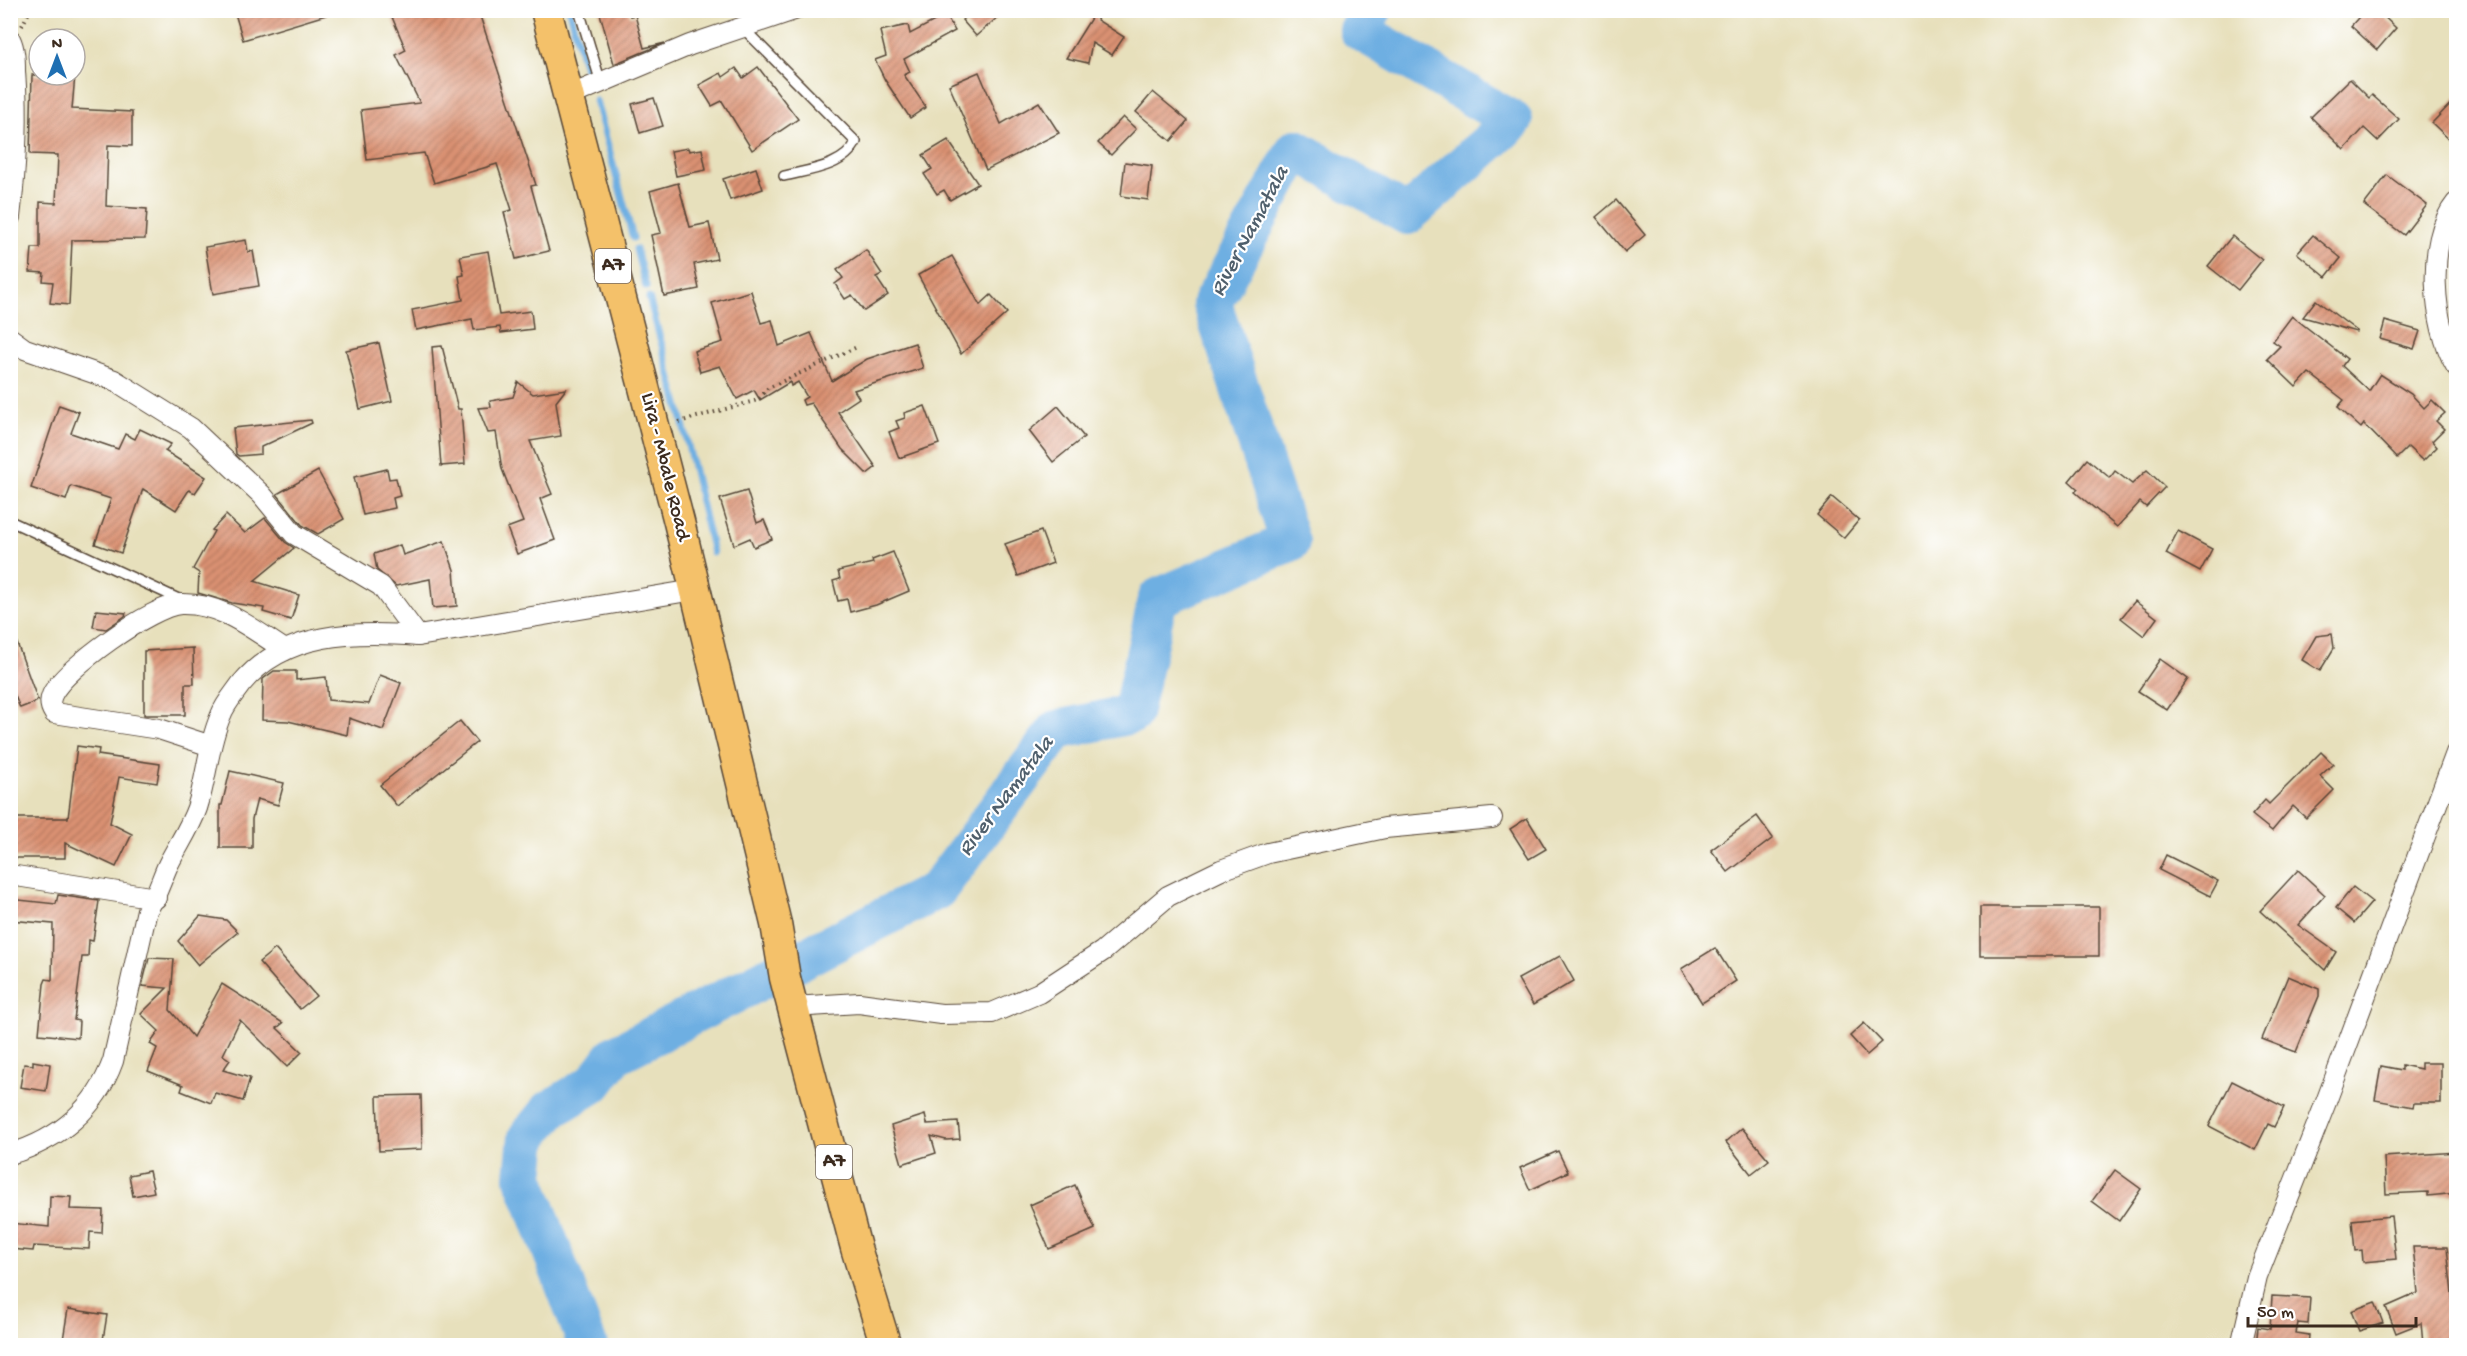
<svg xmlns="http://www.w3.org/2000/svg" width="2467" height="1356" font-family="'Gochi Hand',sans-serif">
	<style>
		.lines { fill: none; stroke-linecap: round; stroke-linejoin: round }
		.stream { stroke: #6eafe2; stroke-width: 7 }
		.river { stroke: #6eafe2; stroke-width: 40 }
		.building { fill: url(#building-hatch) }
		.service-casing { stroke: #554536; stroke-width: 12 }
		.minor-casing { stroke: #554536; stroke-width: 22 }
		.primary-casing { stroke: #554536; stroke-width: 33 }
		.path { stroke: #554536; stroke-width: 4; stroke-dasharray: 1.5 4.5; stroke-linecap: butt }
		.service { stroke: #fff; stroke-width: 9 }
		.minor { stroke: #fff; stroke-width: 20 }
		.primary { stroke: #f4c16a; stroke-width: 30 }
		.labels { text-anchor: middle; dominant-baseline: central; stroke-width: 4.5; stroke-linejoin: round; paint-order: stroke }
		.shield { fill: #fff; stroke: #766a62; stroke-width: 1.5 }
		.shield-label { font-size: 20px; font-weight: bold; fill: #3b2a1e }
		.street-label { font-size: 21px; fill: #3b2a1e; stroke: #fff }
		.water-label { font-size: 22px; font-style: italic; fill: #4f5f6c; stroke: #fff }
	</style>
	<defs>
		<pattern id="building-hatch" width="6" height="6" patternUnits="userSpaceOnUse" patternTransform="scale(1.5)"><rect width="6" height="6" fill="#da9172"/><path d="M-1 1l2-2M0 6l6-6M5 7l2-2" fill="none" stroke="#b2775d"/></pattern>
	</defs>
	<rect width="100%" height="100%" fill="#fff"/>
	<filter id="ink" filterUnits="userSpaceOnUse"><feTurbulence type="fractalNoise" baseFrequency=".0167" numOctaves="2"/><feDisplacementMap in="SourceGraphic" scale="12" xChannelSelector="R" yChannelSelector="G"/><feConvolveMatrix kernelMatrix="1 2 1 2 8 2 1 2 1" color-interpolation-filters="sRGB"/></filter>
	<filter id="wash" filterUnits="userSpaceOnUse"><feTurbulence type="fractalNoise" baseFrequency=".008" numOctaves="4" result="noise"/><feDisplacementMap in="SourceGraphic" scale="24" xChannelSelector="R" yChannelSelector="G"/><feGaussianBlur stdDeviation="1.35" result="paint"/><feColorMatrix in="noise" values="0 0 0 0 0 0 0 0 0 0 0 0 0 0 0 0 0 1.4 0 .05"/><feComposite in="paint" operator="in"/></filter>
	<g filter="url(#wash)">
		<rect width="100%" height="100%" fill="#e7e0bc"/>
		<g class="lines">
			<g class="stream">
				<path d="M569 10 588 79"/>
				<path d="M596 101 633 238"/>
				<path d="M636 249 646 287"/>
				<path d="M649 298 681 415 713 553"/>
			</g>
			<path class="river" d="M588 1346 524 1177 528 1137 550 1110 594 1083 615 1055 937 890 1057 730 1132 714 1158 598 1290 542 1212 303 1296 149 1407 215 1513 121 1359 30 1372 10"/>
		</g>
		<g id="blocks">
			<g class="building">
				<path d="M234 10H325L326 15 243 40Z"/>
				<path d="M389 10H478L536 185 531 186 549 251 516 259 504 212 512 210 497 164 434 183 424 153 367 160 361 110 420 103 396 55 406 50Z"/>
				<path d="M599 10H629L630 16 635 15 644 48 665 43 614 64Z"/>
				<path d="M972 10H1006L976 36 962 20Z"/>
				<path d="M1096 10H1099L1097 20 1124 37 1112 55 1092 43 1088 63 1066 58Z"/>
				<path d="M2365 10H2377L2396 28 2377 50 2351 26Z"/>
				<path d="M946 15 955 31 904 59 910 72 904 75 926 107 910 118 885 80 875 60 886 56 880 31 908 25 910 34Z"/>
				<path d="M758 67 798 119 752 150 722 101 712 106 699 85 721 73 723 77 736 68 743 78Z"/>
				<path d="M979 72 1001 124 1039 102 1059 133 986 170 949 85Z"/>
				<path d="M32 75H75L72 109 132 112V146L108 145 106 206 147 209 145 239 72 240 69 305 50 303 53 282 43 281 44 273 30 272 32 248H40V202L56 203 58 155 30 154Z"/>
				<path d="M2350 79 2369 98 2372 95 2399 119 2378 141 2364 128 2344 150 2311 117Z"/>
				<path d="M1153 92 1188 121 1171 141 1136 112Z"/>
				<path d="M2457 97V147L2432 123Z"/>
				<path d="M654 98 663 126 640 133 632 104Z"/>
				<path d="M1123 117 1136 129 1111 155 1098 143Z"/>
				<path d="M948 140 978 184 950 200 944 190 937 194 924 174 932 169 923 155Z"/>
				<path d="M688 148 689 151 702 149 706 170 676 176 671 151Z"/>
				<path d="M1125 162 1152 166 1148 200 1121 196Z"/>
				<path d="M756 168 763 189 730 200 723 179Z"/>
				<path d="M2387 175 2427 205 2404 235 2364 205Z"/>
				<path d="M678 183 690 227 709 223 717 259 694 264 699 289 664 296 651 235 661 233 650 191Z"/>
				<path d="M1616 200 1645 235 1625 252 1596 217Z"/>
				<path d="M2313 235 2341 258 2326 277 2297 253Z"/>
				<path d="M2232 236 2262 260 2238 290 2208 266Z"/>
				<path d="M246 240 248 252 253 251 259 286 213 294 205 247Z"/>
				<path d="M866 250 882 274 876 277 888 295 864 311 852 295 845 299 835 284 843 278 837 270Z"/>
				<path d="M488 251 499 315 531 311 533 329 501 333 500 327 474 330 472 319 416 330 412 310 463 300 459 276 464 275 460 256Z"/>
				<path d="M952 256 980 305 991 295 1007 313 961 354 918 275Z"/>
				<path d="M751 291 761 323 772 320 779 346 811 333 832 381 867 359 915 343 923 368 854 390 859 398 838 412 876 467 867 474 842 449 811 403 804 405 802 400 807 397 798 382 791 386 790 382 760 400 754 390 737 399 720 366 700 372 694 351 723 342 712 303Z"/>
				<path d="M2316 300 2357 331 2356 332 2303 317Z"/>
				<path d="M2292 316 2347 359 2342 366 2369 391 2380 374 2411 394 2424 408 2432 400 2445 413 2436 421 2444 429 2432 441 2437 447 2423 461 2408 447 2397 458 2364 424 2361 428 2338 407 2344 400 2309 373 2296 387 2267 359 2280 346 2273 341Z"/>
				<path d="M2385 321 2420 331 2414 349 2380 339Z"/>
				<path d="M379 343 392 401 360 409 346 350Z"/>
				<path d="M442 346 458 409H461L465 464 441 466 432 347Z"/>
				<path d="M518 382 533 394 566 389 556 402 561 436 530 441 552 494 540 499 555 540 517 554 507 528 523 522 502 469 496 432 488 433 478 408 491 407 490 401 513 397Z"/>
				<path d="M59 405 79 412 71 433 118 449 125 434 135 439 140 429 171 444 165 451 206 477 195 493 189 490 176 510 143 489 121 553 95 544 111 499 71 486 66 500 31 488Z"/>
				<path d="M925 406 939 444 899 458 889 432 899 428 896 421 905 418 904 413Z"/>
				<path d="M1058 406 1084 437 1053 462 1029 431Z"/>
				<path d="M311 420 312 423 261 447V454L239 456 236 454 233 428Z"/>
				<path d="M2087 459 2110 478 2115 471 2132 484 2147 470 2165 487 2146 507 2140 502 2117 527 2075 492 2078 489 2069 481Z"/>
				<path d="M387 469 389 479 396 478 400 496 393 498 395 508 363 515 354 477Z"/>
				<path d="M318 471 344 519 318 534 302 525 277 494Z"/>
				<path d="M747 491 757 523 764 520 772 539 754 547 750 538 734 545 720 499Z"/>
				<path d="M1832 497 1859 520 1844 538 1817 515Z"/>
				<path d="M226 515 245 533 265 518 285 542 294 548 254 581 299 595 291 620 263 612 264 608 232 603 198 593 199 573 193 569 214 531 212 530Z"/>
				<path d="M1041 531 1053 563 1018 576 1005 544Z"/>
				<path d="M2178 531 2212 549 2200 572 2166 554Z"/>
				<path d="M444 541 454 570 457 606 433 608 430 579 396 586 377 570 374 554 400 545 403 555Z"/>
				<path d="M893 552 909 591 876 605 850 612 847 599 838 601 833 581 840 579 838 571 873 563 872 560Z"/>
				<path d="M2135 601 2157 618 2144 636 2121 618Z"/>
				<path d="M96 610 126 613 125 616 106 629 93 627Z"/>
				<path d="M10 632H13L38 701 20 708 10 684Z"/>
				<path d="M2332 634 2334 648 2320 671 2302 660 2316 636Z"/>
				<path d="M193 648 194 684H185V715H144V651Z"/>
				<path d="M2160 659 2188 679 2167 710 2138 691Z"/>
				<path d="M274 671H296V680L326 677 328 700 369 704 380 675 401 683 383 730 349 718 347 735 288 721 262 720 263 679Z"/>
				<path d="M460 721 477 742 397 806 380 785Z"/>
				<path d="M77 746 99 749 98 755 160 764 157 783 119 777 110 823 132 834 116 867 65 843V858H12V818H68Z"/>
				<path d="M2321 752 2333 764 2320 776 2334 790 2306 818 2293 806 2272 831 2252 815 2265 800 2269 804Z"/>
				<path d="M230 771 284 783 278 805 257 799 252 819V848H220V805H222Z"/>
				<path d="M1757 816 1773 838 1728 872 1711 850Z"/>
				<path d="M1527 818 1546 849 1529 859 1510 829Z"/>
				<path d="M2166 855 2218 881 2210 896 2159 870Z"/>
				<path d="M2298 870 2325 895 2298 925 2336 952 2325 970 2260 911Z"/>
				<path d="M2353 887 2372 902 2354 923 2336 908Z"/>
				<path d="M58 895 99 901 93 941 89 940 88 957H82L74 1020 79 1021 78 1038 39 1034 44 984 46 979 52 980 53 924 10 920V899L56 904Z"/>
				<rect x="1980" y="907" width="119" height="49"/>
				<path d="M200 916 226 920 238 932 198 965 178 941Z"/>
				<path d="M1715 948 1736 981 1702 1003 1681 969Z"/>
				<path d="M275 949 316 996 300 1009 259 962Z"/>
				<path d="M1560 956 1574 981 1533 1005 1518 979Z"/>
				<path d="M149 958 174 959 170 1010 193 1037 222 984 283 1023 277 1028 302 1052 287 1067 240 1020 223 1055 230 1060 223 1070 250 1078 243 1101 215 1093 211 1103 181 1091 183 1085 148 1071 157 1048 150 1044 159 1031 141 1014 167 988 142 986Z"/>
				<path d="M2288 976 2319 989V996L2296 1052 2262 1039Z"/>
				<path d="M1864 1023 1882 1042 1867 1055 1850 1036Z"/>
				<path d="M33 1061 50 1064 46 1091 20 1087 24 1064 33 1065Z"/>
				<path d="M2421 1063H2441V1103H2414L2413 1107 2375 1100 2381 1066 2402 1070V1065L2421 1069Z"/>
				<path d="M2232 1081 2284 1107 2274 1127 2268 1124 2255 1150 2209 1126Z"/>
				<path d="M421 1095 422 1149 379 1151 377 1096Z"/>
				<path d="M925 1115 927 1124 958 1122 960 1139 946 1140 931 1136 936 1153 902 1164 891 1126Z"/>
				<path d="M1742 1128 1769 1160 1751 1174 1726 1142Z"/>
				<path d="M1558 1151 1568 1172 1530 1190 1520 1168Z"/>
				<path d="M2457 1152V1193L2428 1196V1192L2386 1194 2384 1157Z"/>
				<path d="M2115 1170 2141 1189 2119 1221 2092 1201Z"/>
				<path d="M149 1171 154 1192 133 1196 129 1175Z"/>
				<path d="M1075 1185 1095 1229 1049 1249 1030 1205Z"/>
				<path d="M50 1196 71 1197 70 1209 103 1210 102 1233 90 1232 89 1249 34 1246 33 1251 10 1249V1223L49 1227Z"/>
				<path d="M2391 1216 2396 1259 2363 1262 2362 1250 2355 1251 2352 1220Z"/>
				<path d="M2413 1247H2447L2457 1341 2423 1344 2421 1323 2396 1333 2386 1307 2418 1293Z"/>
				<path d="M2272 1296 2310 1298 2308 1324 2298 1323 2296 1333 2309 1335 2308 1346H2256L2258 1327 2270 1329Z"/>
				<path d="M2375 1302 2383 1323 2359 1331 2351 1311Z"/>
				<path d="M68 1309 107 1315 102 1346H62Z"/>
			</g>
		</g>
	</g>
	<g filter="url(#ink)">
		<use href="#blocks" fill-opacity="0" stroke="#554536" stroke-width="1.5"/>
		<g class="lines">
			<defs>
				<g id="service">
					<path d="M579 10 601 83"/>
					<path d="M741 26 856 142C844 167 808 170 784 176"/>
					<path d="M10 521 183 601"/>
				</g>
				<g id="minor">
					<path d="M10 39C15 49 15 61 15 71 19 121 16 168 10 217"/>
					<path d="M569 96 690 45 794 10"/>
					<path d="M2456 203C2425 241 2433 326 2456 366"/>
					<path d="M10 338 25 349 114 380 191 428 262 495 294 534 381 586 418 636"/>
					<path d="M211 746 159 729 54 713C50 707 49 702 52 695 63 669 153 605 181 604 222 603 252 629 285 650"/>
					<path d="M10 875 156 898"/>
					<path d="M793 1007 859 1003 941 1014 992 1013 1039 993 1103 951 1168 896 1221 870 1268 853 1385 828 1492 818"/>
					<path d="M10 1154C59 1140 96 1108 113 1061L147 910C157 896 161 880 168 865 178 845 190 828 197 808 207 777 208 745 221 715 225 704 234 694 241 684 285 631 355 631 418 636L694 590"/>
					<path d="M2241 1346 2257 1277 2326 1102 2456 753"/>
				</g>
				<path id="primary" d="M546 10 679 522 776 924 785 978 856 1248 886 1346"/>
			</defs>
			<use href="#service" class="service-casing"/>
			<use href="#minor" class="minor-casing"/>
			<use href="#primary" class="primary-casing"/>
			<g class="path">
				<path d="M22 26 30 10"/>
				<path d="M679 422 758 400 768 388 859 346"/>
			</g>
			<use href="#service" class="service"/>
			<use href="#minor" class="minor"/>
			<use href="#primary" class="primary"/>
		</g>
	</g>
	<g class="labels">
		<g class="shield">
			<rect x="595" y="249" width="36" height="34" rx="4.5"/>
			<rect x="816" y="1145" width="36" height="34" rx="4.5"/>
		</g>
		<g class="shield-label">
			<text x="613" y="266">A7</text>
			<text x="834" y="1162">A7</text>
		</g>
		<g class="street-label">
			<text transform="translate(664 467) rotate(76)">Lira - Mbale Road</text>
		</g>
		<g class="water-label">
			<text transform="translate(1251 232) rotate(-62)">River Namatala</text>
			<text transform="translate(1007 797) rotate(-53)">River Namatala</text>
		</g>
	</g>
	<rect width="2467" height="1356" fill="none" stroke="#fff" stroke-width="36"/>
	<g transform="translate(57 57)"><circle r="28" fill="#ffffff" stroke="#b1aaa5" stroke-width="1.5"/>
	<path d="M0-4.5L10 22L0 15L-10 22Z" fill="#1f6fb2"/>
	<text y="-9" font-size="16" font-weight="bold" text-anchor="middle" fill="#3b2a1e">N</text>
	</g>
	<path d="M2248 1317v9h168v-9" fill="none" stroke="#3b2a1e" stroke-width="3"/>
	<text x="2257" y="1317" font-size="18" fill="#3b2a1e" stroke="#ffffff" stroke-width="4.5" paint-order="stroke">50 m</text>
</svg>
